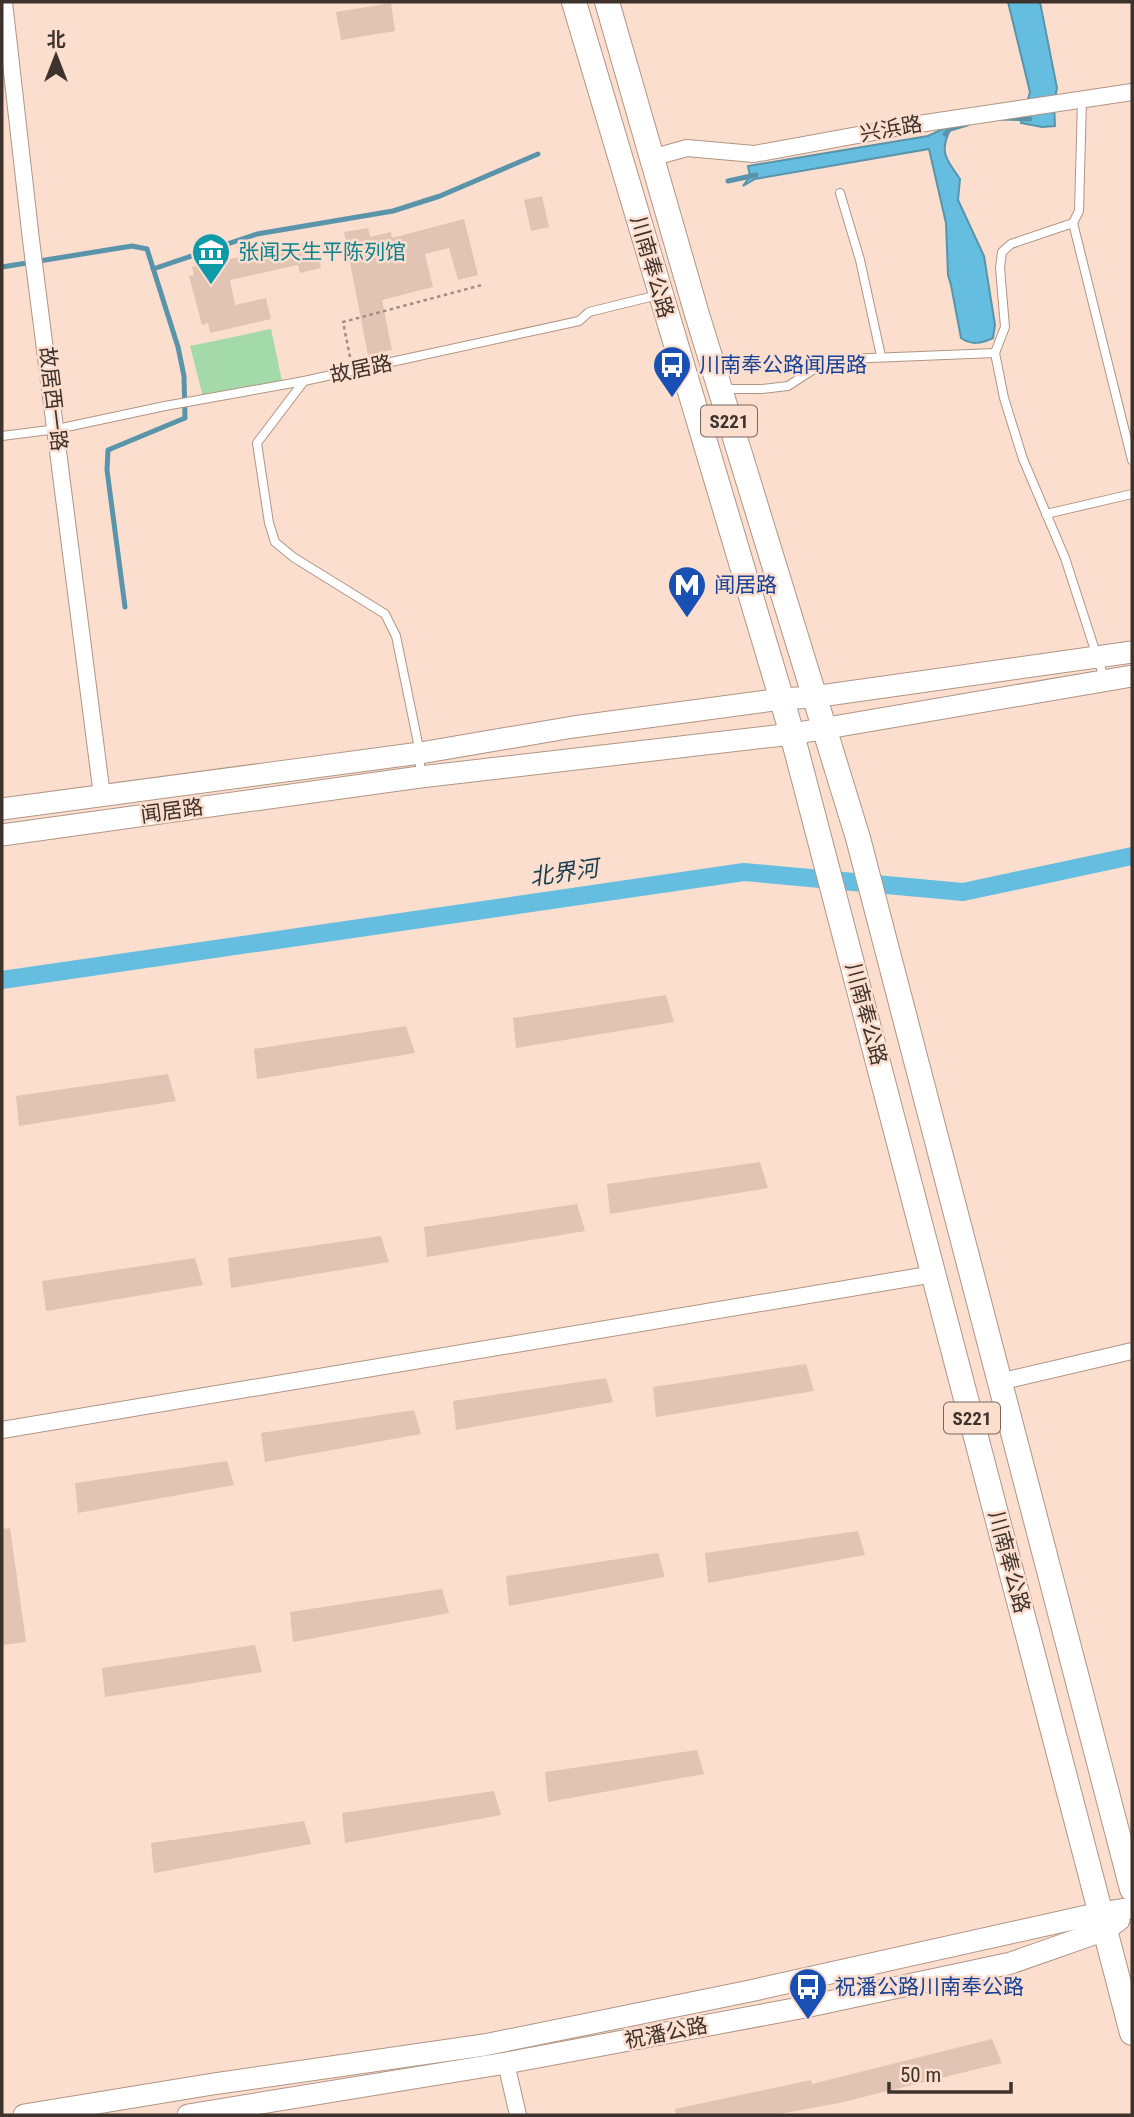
<svg xmlns="http://www.w3.org/2000/svg" width="1134" height="2117" font-family="'Roboto Condensed','Noto Sans SC',sans-serif">
	<style>
		.green { fill: #a4d9a9 }
		.water { fill: #65bee0; stroke: #5994aa; stroke-width: 2 }
		.lines { fill: none; stroke-linecap: round; stroke-linejoin: round }
		.stream { stroke: #5994aa; stroke-width: 5 }
		.canal { stroke: #65bee0; stroke-width: 18 }
		.building { fill: #e2c4b4 }
		.lane-casing { stroke: #b09585; stroke-width: 10 }
		.street-casing { stroke: #b09585; stroke-width: 18 }
		.secondary-casing { stroke: #b09585; stroke-width: 23 }
		.primary-casing { stroke: #b09585; stroke-width: 26 }
		.path { stroke: #a38d82; stroke-width: 2.5; stroke-dasharray: 3.5 3.5; stroke-linecap: butt }
		.lane { stroke: #fff; stroke-width: 8 }
		.street { stroke: #fff; stroke-width: 16 }
		.secondary { stroke: #fff; stroke-width: 21 }
		.primary { stroke: #fff; stroke-width: 24 }
		.labels { text-anchor: middle; dominant-baseline: central; stroke-width: 5; stroke-linejoin: round; paint-order: stroke }
		.shield { fill: #fcdece; stroke: #77665d; stroke-width: 2 }
		.shield-label { font-size: 19px; font-weight: bold; fill: #3e322c }
		.street-label { font-size: 21px; fill: #3e322c; stroke: #fcdece }
		.culture-label { font-size: 21px; fill: #0d838f; stroke: #fcdece; text-anchor: start }
		.transit-label { font-size: 21px; fill: #164399; stroke: #fcdece; text-anchor: start }
		.water-label { font-size: 23px; font-style: italic; fill: #163e4d; stroke: #fcdece }
	</style>
	<rect width="100%" height="100%" fill="#fcdece"/>
	<path class="green" d="M271 329 282 381 203 397 190 346Z"/>
	<g class="water">
		<path d="M1008 2H1040L1057 88 1054 103 1055 126 1042 127 1021 123 1030 92Z"/>
		<path d="M945 128 949 132C939 154 948 161 960 179L958 200 984 256 995 325 993 338C982 343 972 346 961 338L951 285 948 275 946 223 929 149 755 179 743 186 750 176 748 166 928 136Z"/>
	</g>
	<g class="lines">
		<g class="stream">
			<path d="M1001 118 1030 119"/>
			<path d="M945 134 950 129 967 124"/>
			<path d="M728 181 756 175"/>
			<path d="M2 267 132 246 147 249 178 347 184 376 185 418 108 450 107 470 125 607"/>
			<path d="M153 269 257 234 393 211 440 196 538 154"/>
		</g>
		<path class="canal" d="M2 980 744 872 963 892 1132 856"/>
	</g>
	<g class="building">
		<path d="M391 3 395 31 341 40 336 12Z"/>
		<path d="M542 196 549 227 531 231 524 200Z"/>
		<path d="M464 219 478 275 458 280 449 248 425 254 433 287 382 300 392 350 368 355 344 232 368 228 370 237 391 232 392 238Z"/>
		<path d="M315 241 321 268 300 273 298 265 230 280 235 305 266 298 271 319 210 333 208 323 202 325 189 276 194 275 192 267Z"/>
		<path d="M666 995 674 1022 516 1048 513 1018Z"/>
		<path d="M406 1026 415 1053 257 1079 254 1049Z"/>
		<path d="M168 1074 176 1101 19 1126 16 1096Z"/>
		<path d="M760 1162 768 1188 610 1214 607 1184Z"/>
		<path d="M577 1204 585 1231 427 1257 424 1227Z"/>
		<path d="M381 1236 389 1262 231 1288 228 1258Z"/>
		<path d="M195 1258 203 1285 46 1311 42 1281Z"/>
		<path d="M806 1364 814 1391 656 1417 653 1387Z"/>
		<path d="M606 1378 613 1402 456 1430 453 1401Z"/>
		<path d="M414 1410 421 1434 265 1462 261 1433Z"/>
		<path d="M227 1461 234 1485 78 1513 75 1483Z"/>
		<path d="M10 1528 26 1642 2 1645V1529Z"/>
		<path d="M858 1531 865 1555 708 1583 705 1553Z"/>
		<path d="M658 1553 665 1577 509 1606 506 1576Z"/>
		<path d="M442 1589 449 1613 293 1642 290 1612Z"/>
		<path d="M255 1645 262 1672 105 1697 102 1668Z"/>
		<path d="M697 1750 704 1774 548 1802 545 1772Z"/>
		<path d="M494 1791 501 1815 345 1843 342 1813Z"/>
		<path d="M304 1821 311 1844 154 1873 151 1843Z"/>
		<path d="M992 2039 1002 2063 839 2103 774 2115H676L675 2109 811 2080 812 2084Z"/>
	</g>
	<g class="lines">
		<defs>
			<g id="lane">
				<path d="M840 193 860 260 881 356"/>
				<path d="M1073 223 1132 460"/>
				<path d="M995 353 1004 398 1023 459 1065 558 1104 678"/>
				<path d="M304 381 257 443 269 523 275 542 293 557 385 614 396 636 420 753V777"/>
				<path d="M723 389H762L788 386 814 369 846 359 995 353 1005 327 1000 268 1002 252 1011 244 1073 223 1079 211 1082 100"/>
				<path d="M2 436 57 429 165 406 304 381 579 321 589 312 658 295"/>
				<path d="M1046 514 1132 494"/>
			</g>
			<g id="street">
				<path d="M4 2 31 240 102 796"/>
				<path d="M651 158 687 148 754 154 912 125 1132 92"/>
				<path d="M999 1382 1132 1351"/>
				<path d="M2 1430 934 1274"/>
				<path d="M506 2063 518 2115"/>
			</g>
			<g id="secondary">
				<path d="M2 809 420 753 573 727 781 699 813 697 1132 652"/>
				<path d="M2 835 420 777 792 734 1132 676"/>
				<path d="M24 2115 213 2084 484 2045 750 1991 1100 1913 1132 1908"/>
				<path d="M188 2115 506 2063 805 2007 1011 1963 1105 1930 1119 1920"/>
			</g>
			<g id="primary">
				<path d="M574 2 792 734 1132 2033"/>
				<path d="M607 2 696 311 858 838 1132 1889"/>
			</g>
		</defs>
		<use href="#lane" class="lane-casing"/>
		<use href="#street" class="street-casing"/>
		<use href="#secondary" class="secondary-casing"/>
		<use href="#primary" class="primary-casing"/>
		<path class="path" d="M350 357 343 322 482 285"/>
		<use href="#lane" class="lane"/>
		<use href="#street" class="street"/>
		<use href="#secondary" class="secondary"/>
		<use href="#primary" class="primary"/>
	</g>
	<defs>
		<symbol id="museum-pin" viewBox="-11 -11 22 30"><path d="M0 17L-7.5 6A9.5 9.5 0 1 1 7.5 6Z" fill="#0f9aa8" stroke="#fcdece"/><path d="M0-6L6-3V-2H-6V-3ZM-5-1h2V3h-2ZM-1-1h2V3h-2ZM3-1h2V3H3ZM-6 4H6V6H-6Z" fill="#fff"/></symbol>
		<symbol id="bus-pin" viewBox="-11 -11 22 30"><path d="M0 17L-7.5 6A9.5 9.5 0 1 1 7.5 6Z" fill="#1a4fb4" stroke="#fcdece"/><path d="M-5-6H5V4H4V6H2V4H-2V6H-4V4H-5ZM-3.5-4V0h7V-4ZM-3.5 1.2v1.5H-2V1.2ZM2 1.2v1.5H3.5V1.2Z" fill="#fff"/></symbol>
		<symbol id="metro-pin" viewBox="-11 -11 22 30"><path d="M0 17L-7.5 6A9.5 9.5 0 1 1 7.5 6Z" fill="#1a4fb4" stroke="#fcdece"/><path d="M-5.5 5V-5H-3L0 0L3-5H5.5V5H3V-.5L0 4L-3-.5V5Z" fill="#fff"/></symbol>
	</defs>
	<g fill-rule="evenodd">
		<use href="#museum-pin" x="189" y="230" width="44" height="60"/>
		<use href="#bus-pin" x="650" y="343" width="44" height="60"/>
		<use href="#metro-pin" x="665" y="563" width="44" height="60"/>
		<use href="#bus-pin" x="786" y="1965" width="44" height="60"/>
	</g>
	<g class="labels">
		<g class="shield">
			<rect x="701" y="405.5" width="56" height="31" rx="5"/>
			<rect x="944" y="1402.5" width="56" height="31" rx="5"/>
		</g>
		<g class="shield-label">
			<text x="729" y="421">S221</text>
			<text x="972" y="1418">S221</text>
		</g>
		<g class="street-label">
			<text transform="translate(891 129) rotate(-10)">兴浜路</text>
			<text transform="translate(652 267) rotate(74)">川南奉公路</text>
			<text transform="translate(361 369) rotate(-12)">故居路</text>
			<text transform="translate(53 399) rotate(83)">故居西一路</text>
			<text transform="translate(172 811) rotate(-8)">闻居路</text>
			<text transform="translate(866 1014) rotate(75)">川南奉公路</text>
			<text transform="translate(1009 1562) rotate(75)">川南奉公路</text>
			<text transform="translate(666 2033) rotate(-11)">祝潘公路</text>
		</g>
		<g class="culture-label">
			<text x="238" y="252">张闻天生平陈列馆</text>
		</g>
		<g class="transit-label">
			<text x="699" y="365">川南奉公路闻居路</text>
			<text x="714" y="585">闻居路</text>
			<text x="835" y="1987">祝潘公路川南奉公路</text>
		</g>
		<g class="water-label">
			<text transform="translate(564 873) rotate(-8)">北界河</text>
		</g>
	</g>
	<rect width="1134" height="2117" fill="none" stroke="#3e322c" stroke-width="7"/>
	<g transform="translate(56 56)" stroke="#fcdece" stroke-width="5" paint-order="stroke">
	<path d="M0-5L12 26L0 18L-12 26Z" fill="#3e322c"/>
	<text y="-10" font-size="19" font-weight="bold" text-anchor="middle" fill="#3e322c">北</text>
	</g>
	<path d="M889 2082v10h122v-10" fill="none" stroke="#3e322c" stroke-width="3.5"/>
	<text x="900" y="2082" font-size="21" fill="#3e322c" stroke="#fcdece" stroke-width="5" paint-order="stroke">50 m</text>
</svg>
